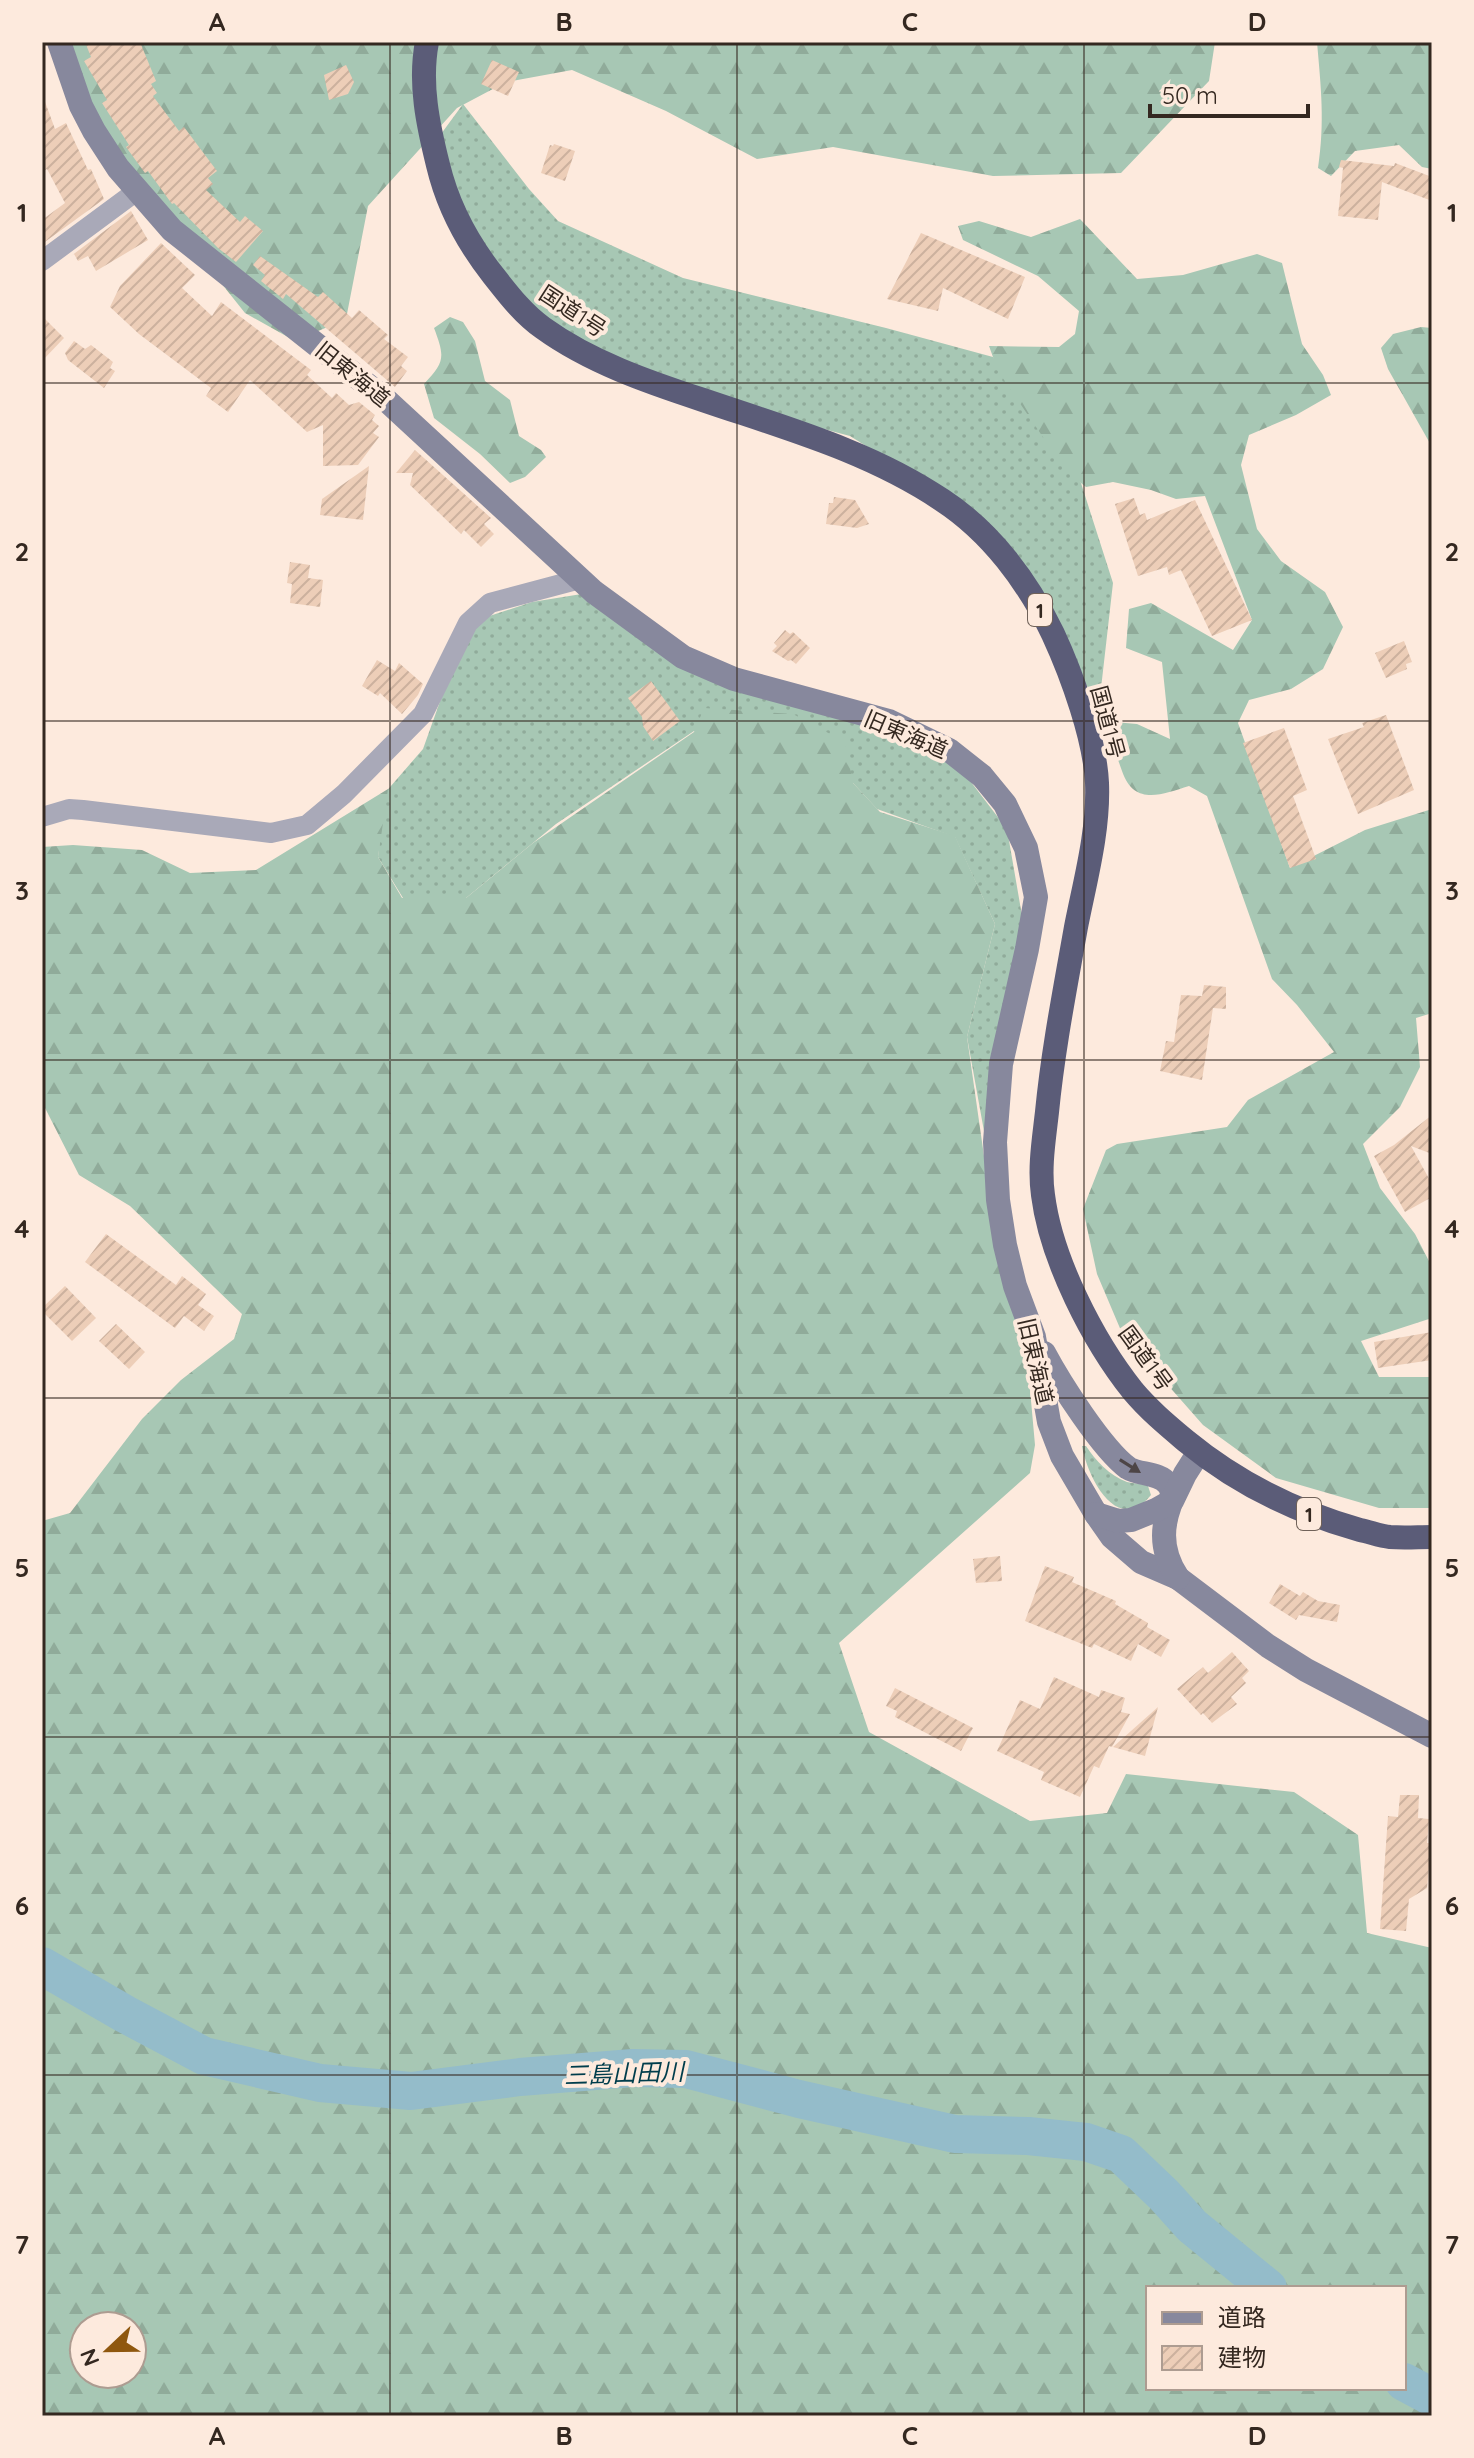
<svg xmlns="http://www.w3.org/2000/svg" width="1474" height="2458" font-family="Quicksand,'Noto Sans JP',sans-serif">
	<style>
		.grass { fill: url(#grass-dots) }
		.forest { fill: url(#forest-firs); fill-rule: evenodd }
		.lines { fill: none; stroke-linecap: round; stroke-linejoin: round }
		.river { stroke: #94bcca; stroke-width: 38 }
		.building { fill: url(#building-hatch) }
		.street { stroke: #a9a9b8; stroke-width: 20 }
		.secondary { stroke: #87889d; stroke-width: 24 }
		.highway { stroke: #5b5c78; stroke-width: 24 }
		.oneway { fill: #4d4546 }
		.grid { fill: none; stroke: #342820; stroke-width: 2; stroke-opacity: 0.55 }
		.labels { text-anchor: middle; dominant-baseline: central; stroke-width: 8; stroke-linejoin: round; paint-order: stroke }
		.shield { fill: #fdeadd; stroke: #706259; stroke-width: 2 }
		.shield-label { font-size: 20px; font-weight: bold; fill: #342820 }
		.street-label { font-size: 22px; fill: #342820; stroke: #fdeadd }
		.water-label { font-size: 24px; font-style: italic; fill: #003d4c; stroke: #fdeadd }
		.neatline { fill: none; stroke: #342820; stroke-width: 3 }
		.grid-label { font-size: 26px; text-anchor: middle; font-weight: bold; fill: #342820 }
	</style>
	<defs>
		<pattern id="grass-dots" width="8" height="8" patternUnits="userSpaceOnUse" patternTransform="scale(2)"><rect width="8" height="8" fill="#a7c7b4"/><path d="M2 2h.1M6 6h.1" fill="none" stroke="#90ab9a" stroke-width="1.8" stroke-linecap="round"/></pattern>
		<pattern id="forest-firs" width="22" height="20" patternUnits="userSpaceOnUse" patternTransform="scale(2)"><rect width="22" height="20" fill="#a7c7b4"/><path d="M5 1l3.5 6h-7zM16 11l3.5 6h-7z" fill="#90ab9a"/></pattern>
		<pattern id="building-hatch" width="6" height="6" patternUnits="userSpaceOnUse" patternTransform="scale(2)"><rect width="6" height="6" fill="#edceb8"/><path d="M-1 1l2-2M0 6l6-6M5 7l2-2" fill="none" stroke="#ccb19e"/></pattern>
	</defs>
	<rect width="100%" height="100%" fill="#fdeadd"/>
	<g class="grass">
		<path d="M463 104 529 189 558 221 683 278 886 328 993 357 1081 483 1113 583 1099 706 1001 541 961 505 850 436 749 409 584 353 482 261 433 145Z"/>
		<path d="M594 592 711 669 820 703 961 769 1007 829 1025 933 989 1159 967 1037 995 924 955 837 877 809 853 783 694 731 556 824 466 898H403L378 857 384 794 423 749 468 623 532 602Z"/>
		<path d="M1082 1446H1086C1095 1460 1110 1476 1127 1482 1134 1484 1141 1483 1148 1486L1151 1495C1117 1537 1087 1476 1082 1446Z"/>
	</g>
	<g class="forest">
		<path d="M61 42H1215L1209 81 1121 173 993 176 833 147 757 159 666 111 572 70 506 82 457 108 368 206 346 319 295 341 245 313 174 224 114 146Z"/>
		<path d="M1317 42H1432V169L1422 167 1399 145 1355 151 1331 176 1318 168C1325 122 1321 88 1317 42Z"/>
		<path d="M1080 219 1137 279 1183 275 1257 254 1282 263 1302 344 1323 375 1331 395 1296 415 1249 435 1241 465 1257 529 1281 561 1325 592 1343 627 1323 669 1291 689 1249 700 1238 723 1290 868 1365 830 1432 809V1013L1416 1018 1420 1067 1400 1107 1363 1144 1380 1188 1415 1234 1432 1267V1318L1361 1341 1379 1377H1432V1508H1379L1276 1478 1203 1425 1122 1333 1097 1274 1083 1209 1106 1150 1117 1144 1227 1127 1248 1100 1334 1052 1297 1005 1272 979 1207 796 1189 786C1161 795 1134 806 1122 771 1115 752 1113 743 1114 722L1137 724 1170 739 1162 662 1126 648 1129 609 1151 603 1233 650 1252 620 1205 496 1176 499 1151 490 1113 482 1086 487 1066 471 998 371 989 346 1059 347 1075 334 1079 311 1038 276 963 240 958 226 979 221 1031 237Z"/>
		<path d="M450 317 463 322 475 341 485 381 510 400 519 436 541 450 546 457 525 477 510 483 480 454 434 418 424 384C445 362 445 357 434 328Z"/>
		<path d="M1421 327 1432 328V447L1388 369 1381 348 1393 334Z"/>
		<path d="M704 708 793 714 845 742 853 783 880 812 955 836 995 924 967 1037 994 1226 1029 1378 1035 1445 1030 1473 839 1643 869 1732 1030 1821 1107 1813 1126 1774 1294 1792 1358 1835 1367 1933 1432 1948V2416H42V1521L70 1513 142 1419 181 1380 234 1339 242 1314 130 1206 79 1175 42 1102V847L73 845 142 850 190 873 256 870 388 789 378 857 402 898H466L533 843 694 732ZM1148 2288H1404V2388H1148ZM84 2326H132V2374H84Z"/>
	</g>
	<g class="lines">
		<g class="river">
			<path d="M42 1966 125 2014 204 2056 320 2083 411 2091 520 2077 633 2068 686 2069 799 2099 955 2134 1028 2136 1086 2142 1121 2154 1164 2195 1192 2226 1268 2288"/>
			<path d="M1404 2382 1432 2397"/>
		</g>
	</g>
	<g class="building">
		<path d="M85 42H140L156 81 151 84 157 93 153 96 179 131 184 127 217 171 208 178 213 184 206 190 240 222 245 216 263 231 236 262 218 248 174 203 172 204 148 171 145 173 126 147 129 145 102 103 107 100 84 61 91 57Z"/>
		<path d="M492 60 519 72 508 96 481 84Z"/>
		<path d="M346 65 354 82 348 94 329 100 324 75Z"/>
		<path d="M42 99H44L55 129 66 123 88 170 91 169 104 199 42 244V220L65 203 47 169 42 172Z"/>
		<path d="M554 144 575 151 565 181 541 173 550 145 553 146Z"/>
		<path d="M1341 160 1394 166 1395 163 1432 177V201L1382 182 1378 220 1338 216 1343 168 1339 167Z"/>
		<path d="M131 211 148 240 96 271 88 256 78 261 74 254 71 256Z"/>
		<path d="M921 233 1025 277 1008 319 943 288 938 311 887 299Z"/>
		<path d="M161 243 195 275 182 288 212 316 221 302 311 370 307 375 332 398 336 393 349 405 359 402 375 415 372 420 379 426 373 433 379 437 358 465 323 466V425L307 432 250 380 228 412 206 396 211 388 139 334 110 307 120 286Z"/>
		<path d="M260 256 318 297 323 292 352 318 359 310 388 335 384 339 408 357 401 366 407 371 395 387 286 294 283 299 261 281 265 275 253 265Z"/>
		<path d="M42 316 64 338 42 361Z"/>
		<path d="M74 341 85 349 91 345 113 362 110 368 115 371 104 388 68 360 65 353Z"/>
		<path d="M415 450 491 518 484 524 494 534 481 547 464 530 461 534 410 485 413 473H396Z"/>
		<path d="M369 466 363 520 320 515 322 499Z"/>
		<path d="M834 497 855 500 869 524 857 528 826 524 829 503H833Z"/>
		<path d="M1134 498 1140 515 1145 513 1147 520 1195 500 1252 620 1212 636 1181 570 1169 575 1167 567 1138 576 1115 504Z"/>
		<path d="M290 562 310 565 308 578 323 580 320 607 290 603 292 584 287 583Z"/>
		<path d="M785 630 790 634 793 632 810 648 796 664 791 660 788 661 772 651 777 646 774 643Z"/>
		<path d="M1404 641 1412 662 1406 664 1407 669 1386 678 1375 653Z"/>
		<path d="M377 660 395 671 399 663 423 684 418 695 402 714 380 693 378 696 362 686Z"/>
		<path d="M651 681 680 721 653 741 643 726 642 717 628 698Z"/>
		<path d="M1386 715 1414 790 1358 814 1328 739 1364 727 1362 723Z"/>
		<path d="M1284 728 1307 790 1293 796 1316 859 1290 868 1243 743Z"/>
		<path d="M1204 985 1226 987V1009L1213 1008 1202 1080 1160 1071 1166 1041 1174 1042 1181 995 1202 996Z"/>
		<path d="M1432 1115V1154L1411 1146 1432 1184V1197L1405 1212 1374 1156 1394 1145Z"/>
		<path d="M106 1234 176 1285 182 1276 206 1294 198 1305 214 1316 204 1331 184 1316 175 1328 85 1262Z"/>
		<path d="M65 1286 96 1318 72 1341 42 1311V1308Z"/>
		<path d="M116 1324 145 1352 129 1369 99 1341Z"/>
		<path d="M1432 1332V1360L1378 1368 1374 1342Z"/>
		<path d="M1000 1556 1002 1581 976 1583 973 1559Z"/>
		<path d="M1045 1566 1074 1577 1072 1582 1116 1601 1115 1604 1148 1623 1147 1627 1170 1640 1161 1657 1138 1644 1131 1661 1094 1644 1092 1648 1025 1621Z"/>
		<path d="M1280 1584 1300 1596 1303 1592 1318 1601 1340 1605 1337 1622 1299 1615 1296 1620 1269 1603Z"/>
		<path d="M1232 1652 1249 1671 1242 1678 1246 1683 1231 1697 1237 1704 1212 1723 1203 1713 1201 1715 1177 1689 1203 1667 1208 1673Z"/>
		<path d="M1054 1677 1099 1697 1101 1690 1125 1698 1121 1712 1130 1714 1112 1747 1109 1746 1099 1768 1094 1766 1080 1797 1041 1780 1044 1772 997 1751 1020 1700 1040 1709Z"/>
		<path d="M895 1688 973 1728 961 1751 895 1717 897 1711 886 1706Z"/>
		<path d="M1158 1707 1145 1756 1113 1747Z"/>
		<path d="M1400 1795H1419L1418 1818 1429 1819 1427 1843H1431L1427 1888 1409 1899 1406 1931 1380 1929 1388 1816 1398 1817Z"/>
	</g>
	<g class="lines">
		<g class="street">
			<path d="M42 261 138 190"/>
			<path d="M42 817 69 809 83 810 271 833 307 825 344 794 423 714 468 623 490 603 580 579"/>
		</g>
		<g class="secondary">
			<path d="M59 42 81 106 94 131 118 168 172 230 385 399 594 592 683 657 734 679 889 721 949 750 982 776 1005 804 1026 848 1036 897 1027 949 1001 1064 995 1142 998 1200 1005 1245 1015 1286 1034 1337 1049 1422 1062 1456 1096 1514 1112 1537 1141 1562 1178 1578 1268 1646 1306 1670 1432 1736"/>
			<path d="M1044 1353C1060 1383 1102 1449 1128 1468 1139 1475 1159 1472 1168 1484 1177 1495 1168 1507 1166 1519 1161 1540 1166 1560 1178 1578"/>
			<path d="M1096 1514 1118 1521 1131 1520 1156 1510 1172 1501 1185 1474 1199 1452"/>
		</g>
		<path class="highway" d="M427 42C419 83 428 125 438 165 448 207 467 242 493 275 508 294 523 314 543 328 590 362 648 382 703 400 785 428 869 451 942 500 991 532 1028 582 1053 634 1072 675 1095 739 1097 783 1099 831 1085 881 1076 927 1065 989 1053 1050 1047 1112 1044 1139 1039 1168 1043 1195 1051 1259 1093 1341 1133 1391 1149 1410 1167 1425 1186 1441 1237 1483 1296 1512 1360 1530 1370 1532 1380 1536 1390 1537 1404 1538 1418 1537 1432 1537"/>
	</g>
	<defs><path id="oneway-solid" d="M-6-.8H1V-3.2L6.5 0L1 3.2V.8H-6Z" transform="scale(2)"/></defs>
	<use class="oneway" href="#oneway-solid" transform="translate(1130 1466) rotate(32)"/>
	<path class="grid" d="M390 42V2416M737 42V2416M1084 42V2416M42 383H1432M42 721H1432M42 1060H1432M42 1398H1432M42 1737H1432M42 2075H1432"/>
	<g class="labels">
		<g class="shield">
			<rect x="1028" y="594" width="24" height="32" rx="6"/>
			<rect x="1297" y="1498" width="24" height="32" rx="6"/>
		</g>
		<g class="shield-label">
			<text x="1040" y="610">1</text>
			<text x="1309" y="1514">1</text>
		</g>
		<g class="street-label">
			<text transform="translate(573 311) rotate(33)">国道1号</text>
			<text transform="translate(353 374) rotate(39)">旧東海道</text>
			<text transform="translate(1108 722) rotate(75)">国道1号</text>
			<text transform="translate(906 734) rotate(23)">旧東海道</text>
			<text transform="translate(1146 1358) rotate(54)">国道1号</text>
			<text transform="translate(1036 1361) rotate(77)">旧東海道</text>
		</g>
		<g class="water-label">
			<text transform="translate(624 2073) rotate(-2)">三島山田川</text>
		</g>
	</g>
	<rect width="1474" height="2458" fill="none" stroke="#fdeadd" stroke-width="88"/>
	<rect x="1146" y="2286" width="260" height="104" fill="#fdeadd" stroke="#ad9c91" stroke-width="2"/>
	<rect x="1162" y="2312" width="40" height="12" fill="#87889d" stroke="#ad9c91" stroke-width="2"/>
	<text x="1218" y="2326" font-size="24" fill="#342820">道路</text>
	<rect x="1162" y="2346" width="40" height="24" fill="url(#building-hatch)" stroke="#ad9c91" stroke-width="2"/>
	<text x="1218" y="2366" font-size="24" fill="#342820">建物</text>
	<g transform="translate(108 2350) rotate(248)"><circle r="38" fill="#fdeadd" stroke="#ad9c91" stroke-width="2"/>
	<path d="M0-6L14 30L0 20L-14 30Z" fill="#8f570e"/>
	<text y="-12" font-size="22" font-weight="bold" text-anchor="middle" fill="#342820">N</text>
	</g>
	<path d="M1150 104v12h158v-12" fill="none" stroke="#342820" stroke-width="4"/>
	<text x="1162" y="104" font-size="24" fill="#342820" stroke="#fdeadd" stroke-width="6" paint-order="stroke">50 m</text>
	<rect x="44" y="44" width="1386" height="2370" class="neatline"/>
	<g class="grid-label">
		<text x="217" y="31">A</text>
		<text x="564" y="31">B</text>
		<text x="910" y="31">C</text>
		<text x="1257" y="31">D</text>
		<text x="22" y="222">1</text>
		<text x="1452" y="222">1</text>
		<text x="22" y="561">2</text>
		<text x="1452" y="561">2</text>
		<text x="22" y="900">3</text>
		<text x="1452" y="900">3</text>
		<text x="22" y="1238">4</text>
		<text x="1452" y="1238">4</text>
		<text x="22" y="1577">5</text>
		<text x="1452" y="1577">5</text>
		<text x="22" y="1915">6</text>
		<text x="1452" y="1915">6</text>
		<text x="22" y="2254">7</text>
		<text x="1452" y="2254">7</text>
		<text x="217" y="2445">A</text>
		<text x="564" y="2445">B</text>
		<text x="910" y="2445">C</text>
		<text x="1257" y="2445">D</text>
	</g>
</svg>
